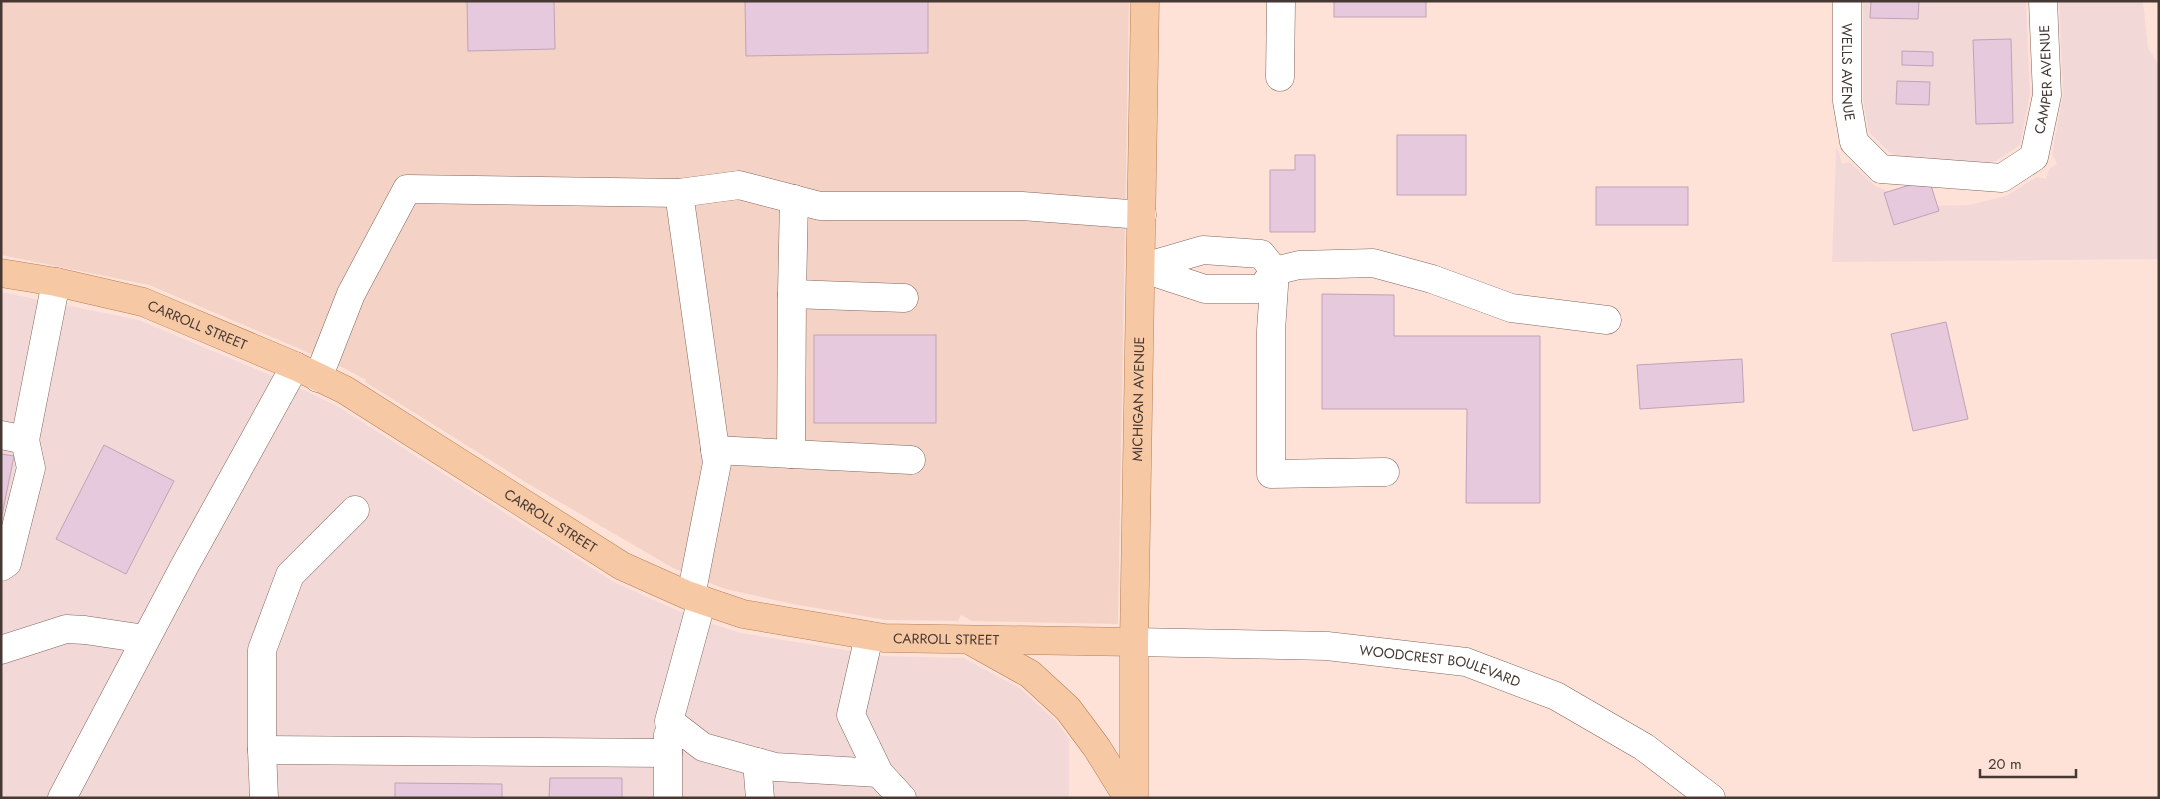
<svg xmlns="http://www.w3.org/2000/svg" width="2160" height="799" font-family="Jost,sans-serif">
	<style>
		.commercial { fill: #f3d8d8 }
		.built { fill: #f4d3c6 }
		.building { fill: #e7c9de; stroke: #bfa3b6 }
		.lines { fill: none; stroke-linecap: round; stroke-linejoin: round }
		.minor-casing { stroke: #836559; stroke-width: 29 }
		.major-casing { stroke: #b57f56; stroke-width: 29 }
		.minor { stroke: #fff; stroke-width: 28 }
		.major { stroke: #f7c8a4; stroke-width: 28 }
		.labels { text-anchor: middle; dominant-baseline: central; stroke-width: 5; stroke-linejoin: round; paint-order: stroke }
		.street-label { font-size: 14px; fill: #463934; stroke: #fee2d8 }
	</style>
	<rect width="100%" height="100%" fill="#fee2d8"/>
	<g class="commercial">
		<path d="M1863 1H2026L2030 94 2020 145 1996 161 1967 168 1928 169 1889 152 1869 132 1863 99Z"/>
		<path d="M2059 1H2143L2148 48 2159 65V259L1832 262 1836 148 1839 152 1842 164 1850 162 1875 186 1925 206 1969 205 2006 196 2037 177 2046 179 2049 169 2057 164 2052 154 2063 94Z"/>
		<path d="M1 292 139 320 289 383 337 406 614 582 696 619 741 633 882 656 964 658 1021 689 1057 722 1069 739V798H1Z"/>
	</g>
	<path class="built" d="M1 1H1129L1118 624 972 621 961 615 958 621 886 620 793 604 725 589 673 568 527 483 365 382 366 380 338 365 337 367 300 349 149 285 1 255Z"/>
	<g class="building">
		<path d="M467 1H554L555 49 468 51Z"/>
		<path d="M745 1H928V53L746 56Z"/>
		<rect x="1334" y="1" width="92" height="16"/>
		<path d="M1871 1H1919L1918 19 1870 18Z"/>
		<path d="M2011 39 2013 123 1976 124 1973 40Z"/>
		<path d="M1902 51 1933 52V66L1902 65Z"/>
		<path d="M1897 81 1930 82 1929 105 1896 104Z"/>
		<rect x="1397" y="135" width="69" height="60"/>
		<path d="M1295 155H1315V232H1270V170H1295Z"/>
		<path d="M1929 179 1939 211 1894 225 1884 193Z"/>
		<rect x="1596" y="187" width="92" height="38"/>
		<path d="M1322 294 1394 295V336H1540V503H1466L1467 409H1322Z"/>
		<path d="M1946 322 1968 419 1913 431 1891 334Z"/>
		<rect x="814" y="335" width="122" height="88"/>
		<path d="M1742 359 1744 402 1640 409 1637 365Z"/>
		<path d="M104 445 174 481 126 574 56 539Z"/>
		<path d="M1 454 14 456 1 520Z"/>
		<path d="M550 778H622V798H549Z"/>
		<path d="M395 783 502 784V798H508H395Z"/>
	</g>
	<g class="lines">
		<defs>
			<g id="minor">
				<path id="s1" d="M1847 1V101L1854 142 1881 169 2002 178 2034 157 2047 95 2043 1"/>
				<path d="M1280 77 1281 1"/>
				<path d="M794 199 792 294 904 298"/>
				<path d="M1203 250 1261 254 1275 271 1261 289H1205L1141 268Z"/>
				<path d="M318 378 351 294 407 189 679 193"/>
				<path d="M1 435 25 440 56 282"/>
				<path d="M715 450 911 460"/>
				<path d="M791 454 792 294"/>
				<path d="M1385 472 1271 474V331L1275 271 1299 265 1373 263 1432 279 1511 308 1607 320"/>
				<path d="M1 567 7 563 31 468 25 440"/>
				<path d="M691 596 717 463 679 193 739 185 820 206H1022L1142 215"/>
				<path d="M702 600 669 721 703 747 775 767 879 773"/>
				<path d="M869 636 851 715 879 773 902 798"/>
				<path id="s2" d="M1134 642 1327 646 1466 662 1556 696 1644 747 1711 798"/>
				<path d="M1 650 66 629 85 630 145 639"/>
				<path d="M262 750V650L290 575 355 510"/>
				<path d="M757 762 760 798"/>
				<path d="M62 798 184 567 295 366"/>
				<path d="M264 798 262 750 668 753"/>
				<path d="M668 798V735"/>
			</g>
			<g id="major">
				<path id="s3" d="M1 273 56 282 143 302 295 366 345 390 622 566 687 595 743 614 884 638 1134 642"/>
				<path d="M971 641 1030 674 1068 709 1097 748 1128 798"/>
				<path id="s4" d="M1134 798V642L1145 1"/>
			</g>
		</defs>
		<use href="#minor" class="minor-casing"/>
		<use href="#major" class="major-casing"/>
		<use href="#minor" class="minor"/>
		<use href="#major" class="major"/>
	</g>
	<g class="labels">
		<g class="street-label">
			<text stroke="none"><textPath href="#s1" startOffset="71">WELLS AVENUE</textPath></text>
			<text stroke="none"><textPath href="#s1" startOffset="418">CAMPER AVENUE</textPath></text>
			<text stroke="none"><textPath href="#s3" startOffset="204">CARROLL STREET</textPath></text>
			<text stroke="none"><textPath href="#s4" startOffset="399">MICHIGAN AVENUE</textPath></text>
			<text stroke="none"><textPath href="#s3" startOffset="609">CARROLL STREET</textPath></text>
			<text stroke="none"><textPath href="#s3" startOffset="1029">CARROLL STREET</textPath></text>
			<text stroke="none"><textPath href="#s2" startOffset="308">WOODCREST BOULEVARD</textPath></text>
		</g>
	</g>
	<rect width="2160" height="799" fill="none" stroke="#463934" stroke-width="5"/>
	<path d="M1980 769v8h96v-8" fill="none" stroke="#463934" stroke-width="2.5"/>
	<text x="1988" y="769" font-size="15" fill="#463934" stroke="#fee2d8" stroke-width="4" paint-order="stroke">20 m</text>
</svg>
